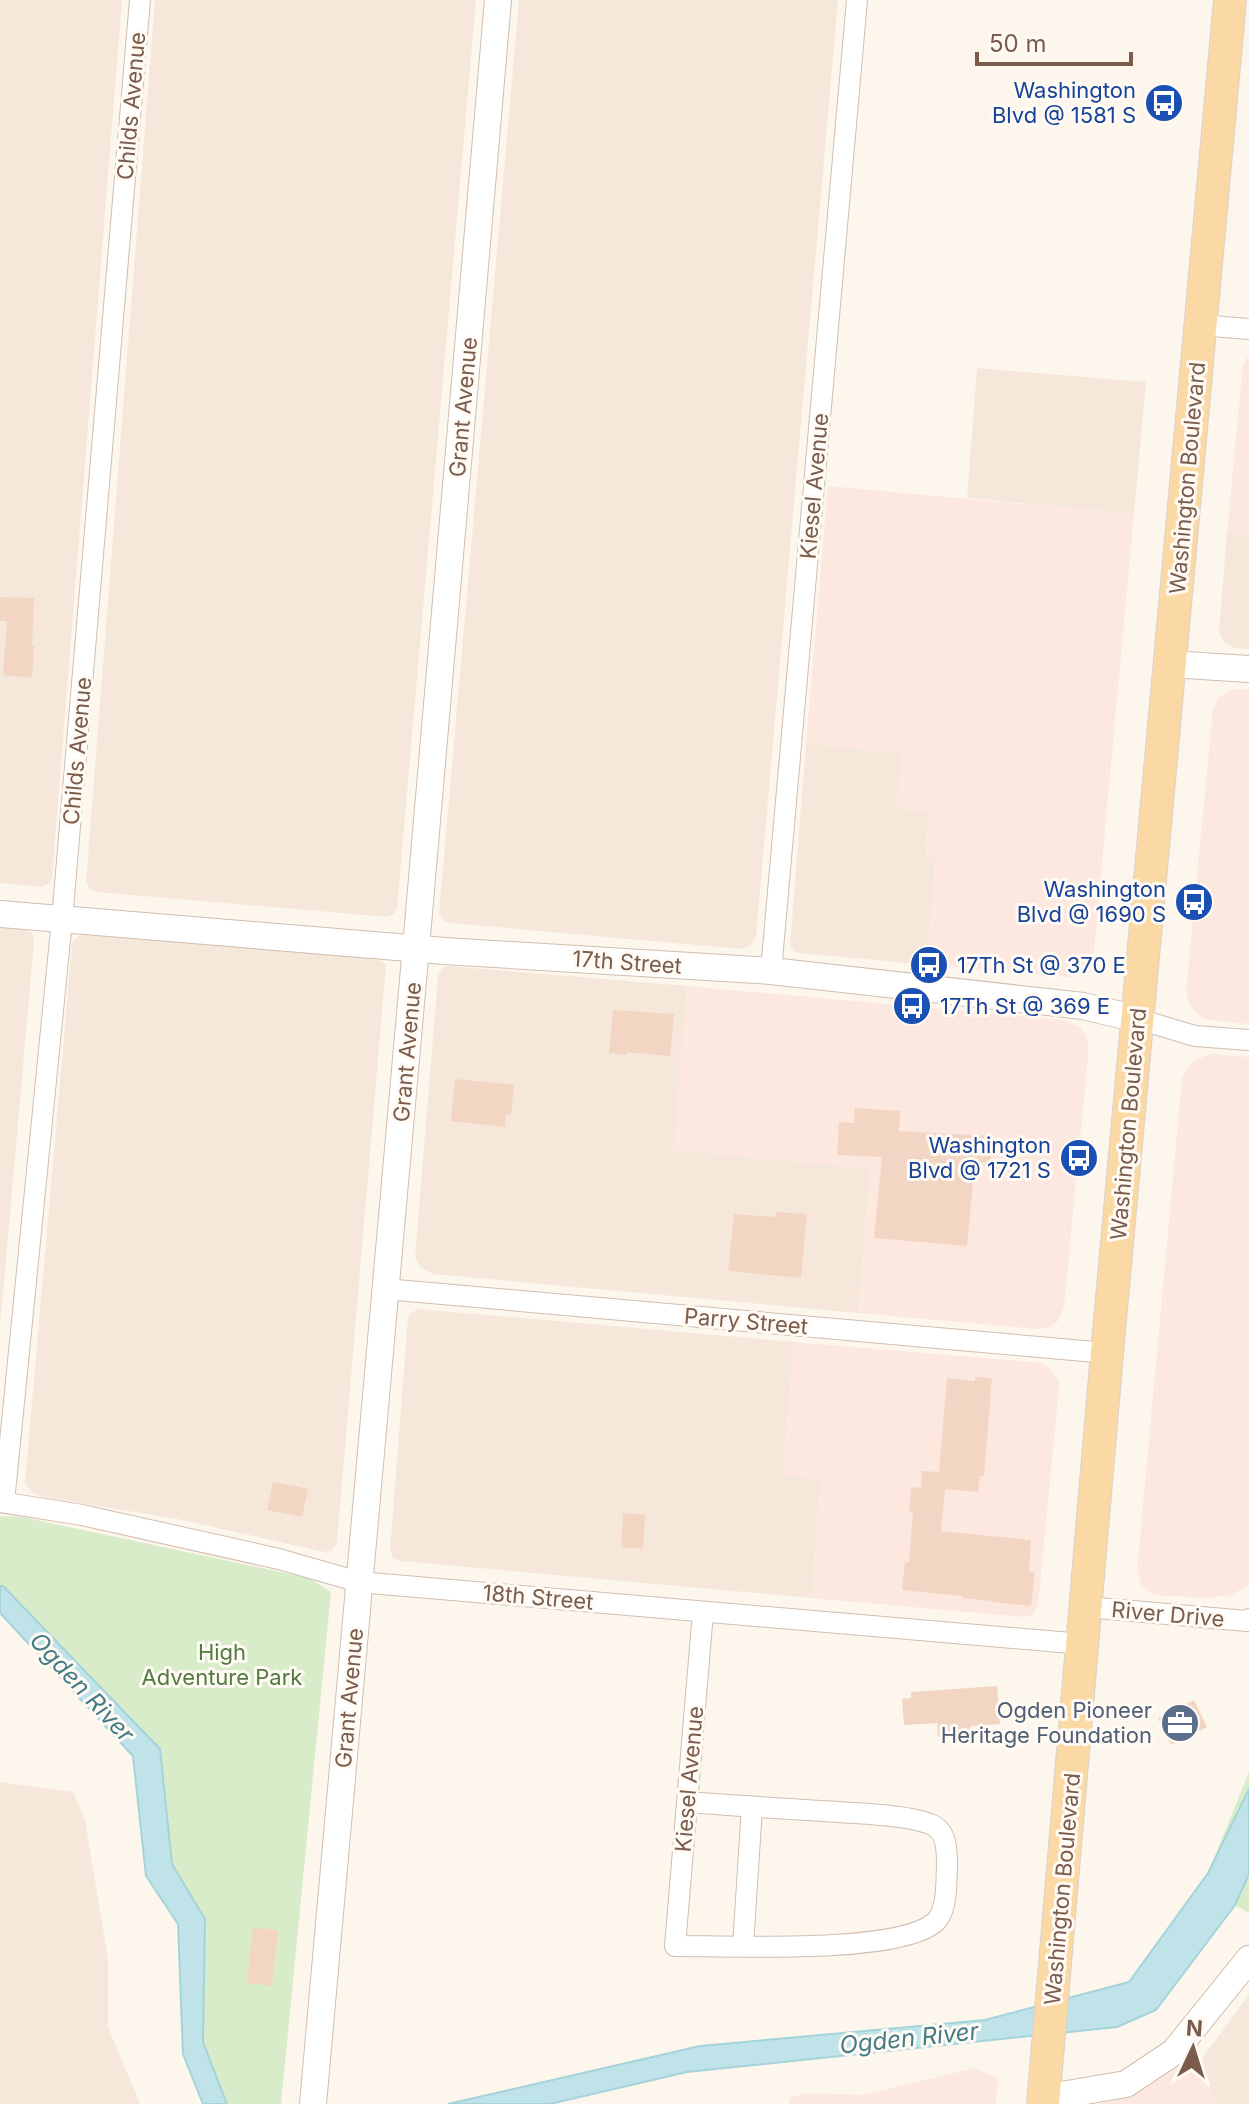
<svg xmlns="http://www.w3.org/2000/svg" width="1249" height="2104" font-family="Inter,sans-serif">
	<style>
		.residential { fill: #f5e8da }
		.commercial { fill: #fde8e0 }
		.green { fill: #d8ecc9 }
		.water { fill: #bfe3e8; stroke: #a5d3da; stroke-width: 2 }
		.building { fill: #f3d5c3 }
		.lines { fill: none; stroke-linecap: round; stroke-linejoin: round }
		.minor-casing { stroke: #d1beb0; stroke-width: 22 }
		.tertiary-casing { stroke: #d1beb0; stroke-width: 28 }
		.primary-casing { stroke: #dad1cd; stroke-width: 34 }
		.minor { stroke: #fff; stroke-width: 20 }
		.tertiary { stroke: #fff; stroke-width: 26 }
		.primary { stroke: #fbd9a5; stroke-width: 32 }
		.labels { text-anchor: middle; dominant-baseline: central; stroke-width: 6; stroke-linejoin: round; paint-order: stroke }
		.transit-label { font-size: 22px; fill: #164399; stroke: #fffaf3; text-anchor: end }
		.street-label { font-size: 22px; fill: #7a5c4d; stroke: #fffaf3 }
		.park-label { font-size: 22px; fill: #537a41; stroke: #fffaf3 }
		.service-label { font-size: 22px; fill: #4e5e75; stroke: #fffaf3; text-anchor: end }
		.water-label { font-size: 24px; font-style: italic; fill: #437c86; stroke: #fffaf3 }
	</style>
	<rect width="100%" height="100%" fill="#fdf6ec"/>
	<g class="residential">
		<path d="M0 0H122L52 878 49 883 41 887 0 883Z"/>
		<path d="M155 0H476L397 908 394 914 388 917 96 892 89 888 86 882Z"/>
		<path d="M519 0H838L756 937 750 946 742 949 450 923 445 921 439 914Z"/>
		<path d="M977 368 1146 382 1134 514 967 498Z"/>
		<path d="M1227 533 1249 535V649L1234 648 1224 642 1219 631Z"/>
		<path d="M806 743 902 753 897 808 929 811 926 857 936 858 927 965 799 953 795 952 790 946Z"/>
		<path d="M0 925 29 931 32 933 34 942 0 1327Z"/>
		<path d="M82 933 353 956 382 961 386 965 337 1542 332 1551 325 1552 177 1519 43 1497 32 1492 25 1483 72 945 73 941Z"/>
		<path d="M447 966 687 986 674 1150 870 1168 858 1313 433 1274 420 1267 415 1257 438 976 441 970Z"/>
		<path d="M420 1309 794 1342 783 1474 821 1480 811 1598 401 1561 393 1558 390 1550 408 1317 412 1312Z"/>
		<path d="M0 1782 73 1792 85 1821 108 1960V2027L140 2104H0Z"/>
		<path d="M1249 1995V2104H1217L1198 2064Z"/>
	</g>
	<g class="commercial">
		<path d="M1249 355V535L1227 533 1243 364Z"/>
		<path d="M828 486 1134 514 1094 952 1091 963 1076 976 1066 977 927 965 936 859 926 857 929 812 897 809 902 753 806 743Z"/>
		<path d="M1238 689 1249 690V1024L1203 1019 1190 1006 1186 990 1213 709 1219 697 1231 690Z"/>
		<path d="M687 986 1064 1020 1080 1027 1085 1034 1089 1046 1064 1307 1059 1320 1050 1327 1038 1329 858 1313 870 1168 673 1150Z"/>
		<path d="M1209 1054 1249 1057V1585L1231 1595 1206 1598 1155 1595 1141 1585 1137 1570 1182 1079 1186 1069 1196 1060Z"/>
		<path d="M794 1342 1041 1363 1051 1369 1059 1382V1388L1038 1606 1033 1614 1025 1617 811 1598 821 1480 783 1475Z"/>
		<path d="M1190 2052 1198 2064 1217 2104H1101L1105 2101 1129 2096 1147 2088 1162 2077Z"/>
		<path d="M974 2068 998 2078 996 2104H790V2098L807 2093 865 2095Z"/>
	</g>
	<g class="green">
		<path d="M0 1516 22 1517 309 1578 331 1592 281 2104H227L203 2042 205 1919 172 1864 160 1749 3 1586H0Z"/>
		<path d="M1249 1772V1789L1208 1873Z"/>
		<path d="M1249 1874V1913L1235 1905Z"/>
	</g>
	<g class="water">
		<path d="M0 1586H3L160 1749 172 1864 205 1919 203 2042 227 2104H203L183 2054 178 1924 146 1876 133 1756 0 1613Z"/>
		<path d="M1249 1789V1874L1235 1905 1156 2010 1117 2027 687 2072 550 2104H448L700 2046 985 2020 1129 1982 1208 1873Z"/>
	</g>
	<g class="building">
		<path d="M0 597 34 598 32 646H34L32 678 3 675 7 621H0Z"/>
		<path d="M613 1010 674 1014 670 1056 627 1052 626 1055 609 1053Z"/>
		<path d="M455 1079 514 1085 511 1115 506 1114 505 1127 451 1121Z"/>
		<path d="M855 1108 900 1111 899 1131 992 1136 991 1163 975 1162 967 1246 874 1238 882 1157 837 1155 839 1122 854 1123Z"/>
		<path d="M776 1212 807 1214 801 1278 728 1271 734 1214 776 1217Z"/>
		<path d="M975 1377 992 1378 984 1476H980L978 1492 945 1489 941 1531 1031 1540 1029 1572 1035 1573 1031 1606 992 1602V1601L962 1598V1596L902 1590 905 1562H909L913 1512H909L911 1487 921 1488 922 1471 939 1472 947 1378 975 1381Z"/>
		<path d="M273 1482 308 1489 302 1517 267 1510Z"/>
		<path d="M623 1513 645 1515 643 1549 621 1547Z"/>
		<path d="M997 1686 1000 1724 971 1726 972 1734 938 1737 937 1723 904 1725 902 1699 911 1698V1692Z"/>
		<path d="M1194 1700 1207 1727 1171 1745 1158 1718Z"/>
		<path d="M253 1928 278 1930 272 1986 247 1983Z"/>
	</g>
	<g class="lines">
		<defs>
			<g id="minor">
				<path d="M1200 325 1249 329"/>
				<path d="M771 971 857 0"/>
				<path d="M1138 1019 1195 1036 1249 1040"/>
				<path d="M385 1289 1107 1353"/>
				<path d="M0 1502 82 1515 279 1559 359 1582 1083 1644"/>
				<path d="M4 1502 62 920 140 0"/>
				<path d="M1086 1607 1247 1621 1249 1619"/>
				<path d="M687 1802C738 1806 789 1809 839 1812 865 1814 907 1815 930 1824 947 1830 947 1850 947 1866 946 1883 948 1912 934 1923 896 1954 729 1946 675 1946L703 1612"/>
				<path d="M743 1946 752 1807"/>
			</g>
			<g id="tertiary">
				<path d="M1170 664 1249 669"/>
				<path d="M0 914 445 951 771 971 1083 1006 1138 1019"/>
				<path d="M1044 2098 1126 2084 1174 2052 1249 1959"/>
				<path d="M313 2104 419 913 498 0"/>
			</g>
			<path id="primary" d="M1043 2104 1107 1353 1230 0"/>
		</defs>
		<use href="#minor" class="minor-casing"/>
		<use href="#tertiary" class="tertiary-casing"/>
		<use href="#primary" class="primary-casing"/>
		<use href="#minor" class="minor"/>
		<use href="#tertiary" class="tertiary"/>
		<use href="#primary" class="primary"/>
	</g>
	<defs>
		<symbol id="bus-disc" viewBox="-11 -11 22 22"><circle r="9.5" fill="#1a4fb4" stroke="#fffaf3"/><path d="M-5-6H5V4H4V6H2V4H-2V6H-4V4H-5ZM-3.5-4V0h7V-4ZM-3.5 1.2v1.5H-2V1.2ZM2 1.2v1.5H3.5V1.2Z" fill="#fff"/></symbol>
		<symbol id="office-disc" viewBox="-11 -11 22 22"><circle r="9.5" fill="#5c6f8a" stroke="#fffaf3"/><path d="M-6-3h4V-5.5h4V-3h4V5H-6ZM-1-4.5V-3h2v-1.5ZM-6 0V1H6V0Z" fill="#fff"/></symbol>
	</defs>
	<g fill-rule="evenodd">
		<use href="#bus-disc" x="1142" y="81" width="44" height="44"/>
		<use href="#bus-disc" x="1172" y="880" width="44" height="44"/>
		<use href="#bus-disc" x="907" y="943" width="44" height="44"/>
		<use href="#bus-disc" x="890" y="984" width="44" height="44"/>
		<use href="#bus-disc" x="1057" y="1136" width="44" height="44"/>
		<use href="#office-disc" x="1158" y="1701" width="44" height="44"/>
	</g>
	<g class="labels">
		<g class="transit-label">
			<text x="1136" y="90">Washington<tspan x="1136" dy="25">Blvd @ 1581 S</tspan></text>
			<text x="1166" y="889">Washington<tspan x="1166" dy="25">Blvd @ 1690 S</tspan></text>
			<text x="957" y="965" text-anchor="start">17Th St @ 370 E</text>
			<text x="940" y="1006" text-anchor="start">17Th St @ 369 E</text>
			<text x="1051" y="1145">Washington<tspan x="1051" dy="25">Blvd @ 1721 S</tspan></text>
		</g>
		<g class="street-label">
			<text transform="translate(131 106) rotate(-85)">Childs Avenue</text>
			<text transform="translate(463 407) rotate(-85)">Grant Avenue</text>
			<text transform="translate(1187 478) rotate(-85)">Washington Boulevard</text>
			<text transform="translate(814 486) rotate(-85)">Kiesel Avenue</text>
			<text transform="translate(77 751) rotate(-85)">Childs Avenue</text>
			<text transform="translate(627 962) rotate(4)">17th Street</text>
			<text transform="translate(407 1052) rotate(-85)">Grant Avenue</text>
			<text transform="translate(1128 1124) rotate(-85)">Washington Boulevard</text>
			<text transform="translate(746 1321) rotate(5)">Parry Street</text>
			<text transform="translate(538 1597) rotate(5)">18th Street</text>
			<text transform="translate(1168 1614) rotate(5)">River Drive</text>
			<text transform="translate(349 1698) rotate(-85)">Grant Avenue</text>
			<text transform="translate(689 1779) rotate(-85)">Kiesel Avenue</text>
			<text transform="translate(1062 1889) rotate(-85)">Washington Boulevard</text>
		</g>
		<g class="park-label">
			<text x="222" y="1652">High<tspan x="222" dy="25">Adventure Park</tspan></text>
		</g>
		<g class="service-label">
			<text x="1152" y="1710">Ogden Pioneer<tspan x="1152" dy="25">Heritage Foundation</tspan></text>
		</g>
		<g class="water-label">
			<text transform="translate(82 1687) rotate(47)">Ogden River</text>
			<text transform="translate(909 2038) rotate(-6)">Ogden River</text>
		</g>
	</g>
	<g transform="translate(1193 2048) rotate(4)" stroke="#fffaf3" stroke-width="6" paint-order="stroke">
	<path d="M0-6L14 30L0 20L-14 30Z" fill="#7a5c4d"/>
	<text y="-12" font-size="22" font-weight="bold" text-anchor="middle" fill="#7a5c4d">N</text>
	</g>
	<path d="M977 52v12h154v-12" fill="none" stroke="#7a5c4d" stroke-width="4"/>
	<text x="989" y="52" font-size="24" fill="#7a5c4d" stroke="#fffaf3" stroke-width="6" paint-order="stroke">50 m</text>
</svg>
